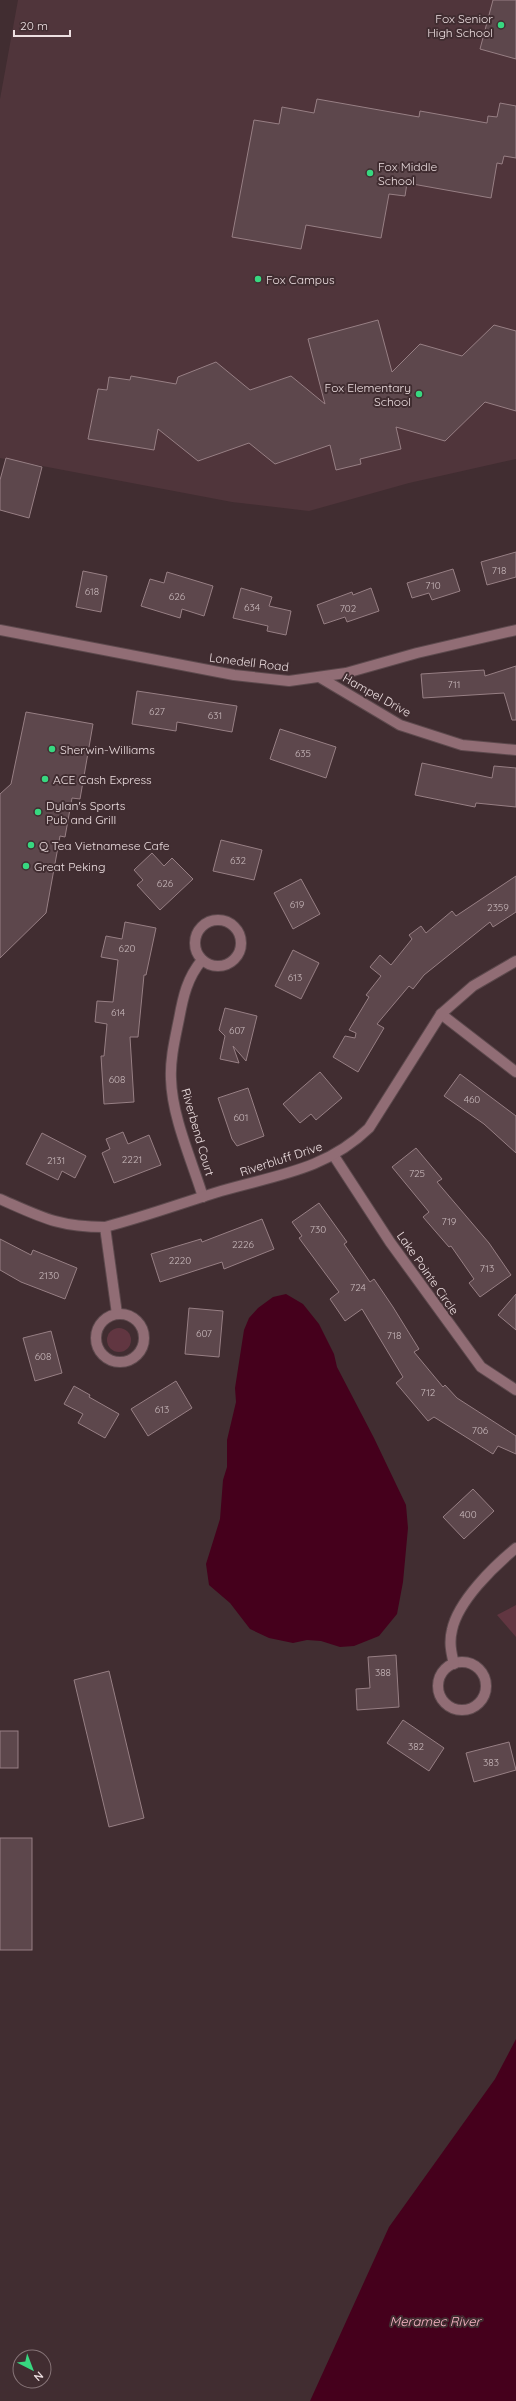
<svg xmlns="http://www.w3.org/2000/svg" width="516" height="2401" font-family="Quicksand,sans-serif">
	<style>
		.built { fill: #50353b }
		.green { fill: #613641 }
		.water { fill: #45001c }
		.building { fill: #5d474c; stroke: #977f84 }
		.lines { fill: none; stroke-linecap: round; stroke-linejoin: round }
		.minor-casing { stroke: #5d494d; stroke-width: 12 }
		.minor { stroke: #916d75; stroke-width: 10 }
		.poi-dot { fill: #37d880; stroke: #412d31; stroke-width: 1.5 }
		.labels { text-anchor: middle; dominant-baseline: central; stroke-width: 4; stroke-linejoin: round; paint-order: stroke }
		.number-label { font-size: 10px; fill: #c9b9bc }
		.poi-label { font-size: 12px; fill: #eddfe1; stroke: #412d31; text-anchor: start }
		.street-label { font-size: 12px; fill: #eddfe1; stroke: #412d31 }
		.water-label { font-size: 13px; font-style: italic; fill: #fab7c6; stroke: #412d31 }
	</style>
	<rect width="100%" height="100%" fill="#412d31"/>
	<path class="built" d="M18 0H516V459L409 483 309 511 232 502 0 458V99Z"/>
	<g class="green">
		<circle cx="119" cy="1340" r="12"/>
		<path d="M516 1605V1637L497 1615Z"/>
	</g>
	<g class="water">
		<path d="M286 1294 303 1304 319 1324 334 1354 337 1367 374 1438 406 1505 408 1528 403 1582 397 1614 379 1636 354 1646 340 1647 321 1641 307 1640 293 1643 269 1638 250 1629 230 1603 209 1585 206 1564 220 1519 223 1480 227 1467V1440L236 1402 235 1388 244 1330 249 1318 258 1308 273 1297Z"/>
		<path d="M516 2039V2401H310L389 2227 495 2079Z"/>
	</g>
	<g class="building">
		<path d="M493 0H516V59L480 49Z"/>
		<path d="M317 99 419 117 420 111 487 123 488 116 497 117 500 103 516 106V158L504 156 502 164 497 163 491 198 407 183 405 196 389 194 381 238 306 225 301 249 232 237 254 120 279 124 282 107 314 113Z"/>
		<path d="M378 320 392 372 420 344 462 356 494 325 516 331V411L485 402 445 441 396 427 401 449 360 459 361 464 336 470 330 445 275 464 249 443 198 461 158 429 154 450 88 439 98 389 107 390 109 377 130 380 131 376 176 384 178 377 216 362 250 390 291 376 325 404 308 339Z"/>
		<path d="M6 458 42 467 29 518 0 510V480Z"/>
		<path d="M516 552V577L487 585 481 562Z"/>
		<path d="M453 569 460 591 432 600 429 593 412 598 407 583Z"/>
		<path d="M83 571 107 576 101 612 76 607Z"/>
		<path d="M167 572 213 586 204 616 182 609 180 618 141 606 150 579 164 583Z"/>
		<path d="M241 588 272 597 269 606 291 611 286 635 267 631 268 626 233 618Z"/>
		<path d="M371 588 379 611 347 622 345 617 324 624 317 605 352 592 353 595Z"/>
		<path d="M516 666V720H512L504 693 423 698 421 674 484 670 485 676Z"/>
		<path d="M137 691 237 706 232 732 177 722 176 731 132 724Z"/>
		<path d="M26 712 93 724 80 799 72 798 65 837 60 836 46 913 0 958V794L11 784Z"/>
		<path d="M280 729 336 747 326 778 270 759Z"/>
		<path d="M422 763 492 778 494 766 516 768V807L476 803 475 807 415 795Z"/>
		<path d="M221 840 262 850 254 880 213 871Z"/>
		<path d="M152 853 164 866 172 858 193 879 160 910 137 885 143 880 134 870Z"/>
		<path d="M516 876V912L493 927 490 922 424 975 413 989 409 986 377 1024 384 1028 358 1072 333 1057 345 1036 355 1038 356 1033 349 1030 369 997 366 995 381 976 370 967 380 955 391 965 412 939 409 935 421 926 426 933 452 911 456 916Z"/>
		<path d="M301 879 320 914 293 929 274 893Z"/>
		<path d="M125 922 156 928 146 975H144L138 1037H130L134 1102 104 1104 101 1056H104L107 1024 95 1022 97 1001 113 1002 118 960 101 957 106 936 122 939Z"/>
		<path d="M293 950 319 963 301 999 275 986Z"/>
		<path d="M225 1008 257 1016 246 1061 233 1046 239 1063 220 1059 225 1036 219 1030Z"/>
		<path d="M320 1072 342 1098 316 1120 311 1114 300 1123 283 1104Z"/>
		<path d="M460 1074 516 1116V1153L484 1124 444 1096Z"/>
		<path d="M248 1088 264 1136 237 1146 232 1139 218 1098Z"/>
		<path d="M123 1132 128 1144 149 1135 161 1165 114 1183 102 1153 110 1149 106 1139Z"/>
		<path d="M42 1133 86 1156 75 1178 62 1171 58 1180 26 1164Z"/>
		<path d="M416 1148 442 1179 437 1182 489 1243 511 1275 480 1297 469 1283 474 1279 451 1246 449 1247 423 1217 429 1212 392 1167Z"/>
		<path d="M319 1203 347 1242 344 1244 370 1282 374 1279 393 1307 419 1349 414 1352 443 1387 445 1385 457 1398 516 1436V1454L498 1446 493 1454 434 1417 428 1421 396 1383 403 1377 362 1309 345 1321 330 1299 339 1292 299 1238 302 1236 292 1222Z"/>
		<path d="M262 1219 274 1249 224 1269 222 1262 160 1282 151 1254 201 1239 202 1242Z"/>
		<path d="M0 1239 31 1255 33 1250 77 1268 65 1299 21 1282 0 1270Z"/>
		<path d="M516 1294V1330L498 1315Z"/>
		<path d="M189 1308 223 1311 219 1357 185 1354Z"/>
		<path d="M51 1331 62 1373 35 1381 23 1338Z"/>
		<path d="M176 1381 192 1408 148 1436 131 1409Z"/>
		<path d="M74 1386 90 1395 89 1397 119 1414 105 1438 78 1423 83 1414 64 1404Z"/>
		<path d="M473 1489 494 1511 464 1539 443 1517Z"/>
		<path d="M396 1655 399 1707 357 1710 356 1689 370 1688 368 1657Z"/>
		<path d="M109 1671 144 1818 109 1827 74 1680Z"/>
		<path d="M403 1720 444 1748 429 1771 387 1743Z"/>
		<rect x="0" y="1731" width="18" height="37"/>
		<path d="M509 1742 516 1770 474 1782 466 1753Z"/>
		<rect x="0" y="1838" width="32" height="112"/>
	</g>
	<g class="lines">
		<defs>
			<g id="minor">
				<path d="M0 630 234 675 289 681 346 673 417 653 516 630"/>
				<path d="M321 678 400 725 462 745 516 750"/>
				<circle cx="218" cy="943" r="23"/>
				<path d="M202 960C187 978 183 997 179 1019 175 1039 170 1059 171 1079 172 1117 192 1161 203 1197"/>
				<path d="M441 1014 516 1072"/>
				<path d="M334 1156 390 1242 481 1367 516 1390"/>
				<path d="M0 1199C41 1217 58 1227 105 1227 144 1217 182 1203 221 1191 276 1175 326 1170 369 1128L441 1014 473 986 516 961"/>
				<path d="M105 1227 117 1314"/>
				<circle cx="120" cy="1338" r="24"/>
				<circle cx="462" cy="1686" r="24"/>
				<path d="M454 1664C451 1652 449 1642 452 1630 458 1601 494 1566 516 1548"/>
			</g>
		</defs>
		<use href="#minor" class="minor-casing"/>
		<use href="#minor" class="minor"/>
	</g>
	<g class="poi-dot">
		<circle cx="501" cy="25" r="4"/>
		<circle cx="370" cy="173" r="4"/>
		<circle cx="258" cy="279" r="4"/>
		<circle cx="419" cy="394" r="4"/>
		<circle cx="52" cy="749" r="4"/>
		<circle cx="45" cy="779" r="4"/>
		<circle cx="38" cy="812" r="4"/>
		<circle cx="31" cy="845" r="4"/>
		<circle cx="26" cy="866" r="4"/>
	</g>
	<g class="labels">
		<g class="number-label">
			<text x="499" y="570">718</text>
			<text x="433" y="585">710</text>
			<text x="92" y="591">618</text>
			<text x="177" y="596">626</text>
			<text x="252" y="607">634</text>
			<text x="348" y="608">702</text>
			<text x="454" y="684">711</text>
			<text x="157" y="711">627</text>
			<text x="215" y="715">631</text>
			<text x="303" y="753">635</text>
			<text x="238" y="860">632</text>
			<text x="165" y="883">626</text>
			<text x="297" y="904">619</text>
			<text x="498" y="907">2359</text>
			<text x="127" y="948">620</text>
			<text x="295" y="977">613</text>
			<text x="118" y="1012">614</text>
			<text x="237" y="1030">607</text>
			<text x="117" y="1079">608</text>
			<text x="472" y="1099">460</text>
			<text x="241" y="1117">601</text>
			<text x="132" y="1159">2221</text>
			<text x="56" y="1160">2131</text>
			<text x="417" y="1173">725</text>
			<text x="449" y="1221">719</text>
			<text x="318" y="1229">730</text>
			<text x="243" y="1244">2226</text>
			<text x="180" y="1260">2220</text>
			<text x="487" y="1268">713</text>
			<text x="49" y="1275">2130</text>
			<text x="358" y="1287">724</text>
			<text x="204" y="1333">607</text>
			<text x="394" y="1335">718</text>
			<text x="43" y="1356">608</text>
			<text x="428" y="1392">712</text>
			<text x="162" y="1409">613</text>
			<text x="480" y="1430">706</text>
			<text x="468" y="1514">400</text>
			<text x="383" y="1672">388</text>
			<text x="416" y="1746">382</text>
			<text x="491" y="1762">383</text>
		</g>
		<g class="poi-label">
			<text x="493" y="18" text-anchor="end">Fox Senior<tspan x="493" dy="14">High School</tspan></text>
			<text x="378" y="166">Fox Middle<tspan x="378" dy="14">School</tspan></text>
			<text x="266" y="279">Fox Campus</text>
			<text x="411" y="387" text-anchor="end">Fox Elementary<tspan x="411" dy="14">School</tspan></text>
			<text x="60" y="749">Sherwin-Williams</text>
			<text x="53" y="779">ACE Cash Express</text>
			<text x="46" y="805">Dylan's Sports<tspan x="46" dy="14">Pub and Grill</tspan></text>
			<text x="39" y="845">Q Tea Vietnamese Cafe</text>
			<text x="34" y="866">Great Peking</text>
		</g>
		<g class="street-label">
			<text transform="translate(249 662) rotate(7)">Lonedell Road</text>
			<text transform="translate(377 695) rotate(29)">Hampel Drive</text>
			<text transform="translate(198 1132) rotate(74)">Riverbend Court</text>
			<text transform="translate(281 1159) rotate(-18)">Riverbluff Drive</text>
			<text transform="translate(428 1273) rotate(55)">Lake Pointe Circle</text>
		</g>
		<g class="water-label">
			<text x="435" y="2321">Meramec River</text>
		</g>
	</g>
	<g transform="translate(32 2369) rotate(138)"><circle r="19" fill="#412d31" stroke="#867477"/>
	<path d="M0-3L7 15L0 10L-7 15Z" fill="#37d880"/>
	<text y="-6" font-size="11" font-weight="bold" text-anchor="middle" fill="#eddfe1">N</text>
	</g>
	<path d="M14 30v6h56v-6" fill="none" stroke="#eddfe1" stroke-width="2"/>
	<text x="20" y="30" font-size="12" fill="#eddfe1" stroke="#412d31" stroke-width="3" paint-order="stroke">20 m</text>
</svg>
